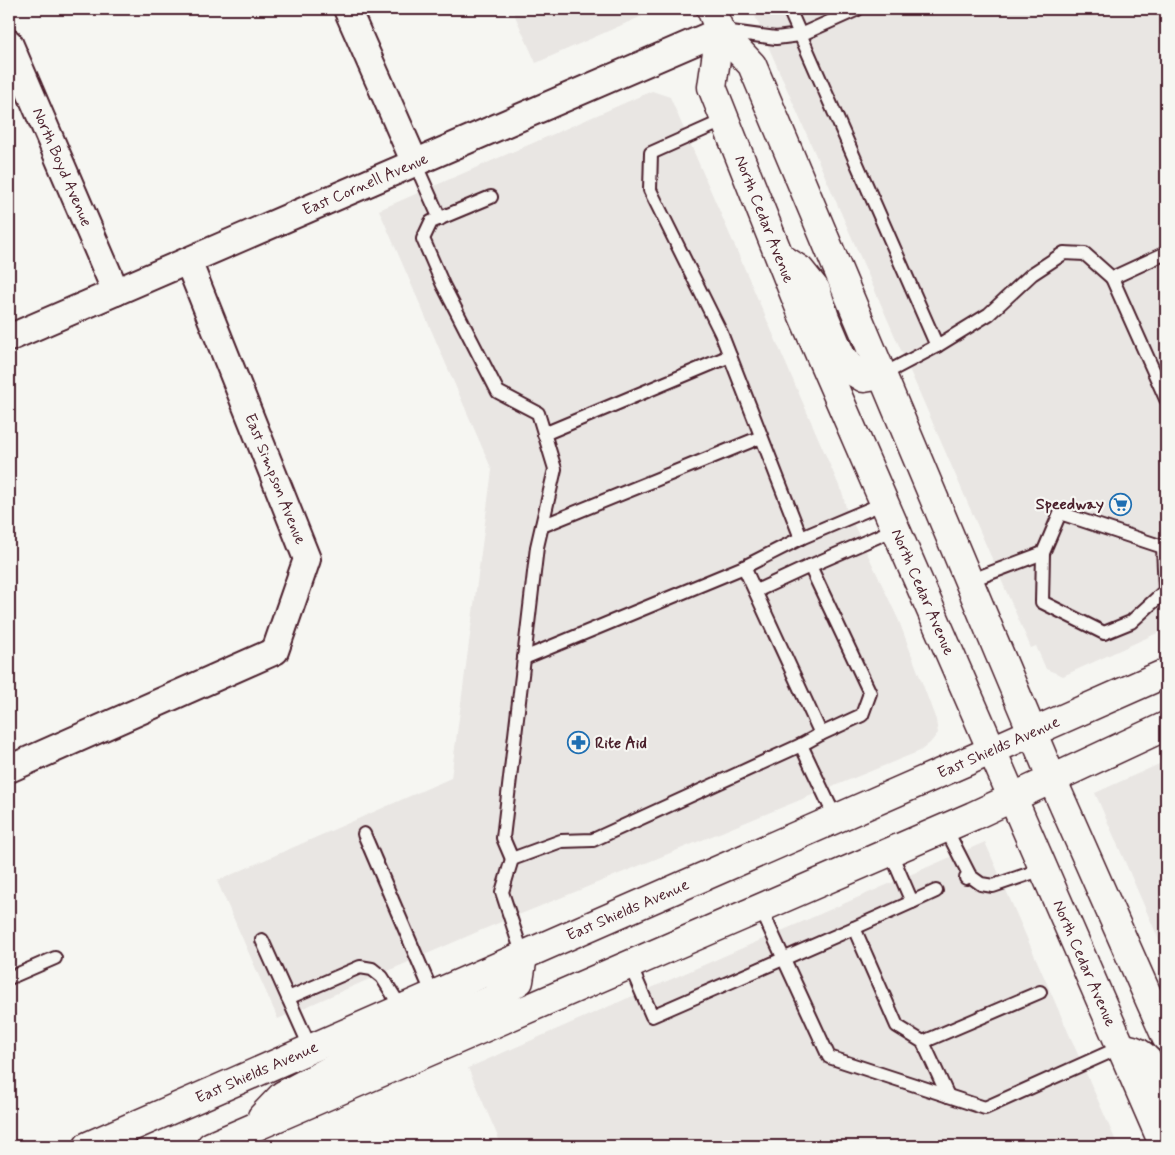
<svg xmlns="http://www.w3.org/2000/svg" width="1175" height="1155" font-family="Mynerve,sans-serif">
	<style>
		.built { fill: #e9e6e3 }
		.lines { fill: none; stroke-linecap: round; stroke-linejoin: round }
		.lane-casing { stroke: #4a1f2b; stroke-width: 16 }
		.street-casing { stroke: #4a1f2b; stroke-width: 30 }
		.secondary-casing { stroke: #4a1f2b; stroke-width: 31 }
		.lane { stroke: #f6f6f2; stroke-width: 12 }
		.street { stroke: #f6f6f2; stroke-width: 26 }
		.secondary { stroke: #f6f6f2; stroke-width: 28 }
		.labels { text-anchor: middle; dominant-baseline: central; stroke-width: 4.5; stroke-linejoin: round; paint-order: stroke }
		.street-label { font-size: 16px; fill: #4a1f2b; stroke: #f6f6f2 }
		.poi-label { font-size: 16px; font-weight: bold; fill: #4a1f2b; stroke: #f6f6f2; text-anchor: end }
	</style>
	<rect width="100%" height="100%" fill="#f6f6f2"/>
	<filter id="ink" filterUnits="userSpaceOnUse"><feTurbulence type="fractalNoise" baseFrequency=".02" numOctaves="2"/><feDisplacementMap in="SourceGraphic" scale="10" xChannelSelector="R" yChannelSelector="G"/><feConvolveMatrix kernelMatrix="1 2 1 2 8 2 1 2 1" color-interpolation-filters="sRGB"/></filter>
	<g filter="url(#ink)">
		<g class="built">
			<path d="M512 9H647L649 13 536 63Z"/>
			<path d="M752 9H1166V629L1063 676 1046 669 1036 646 1031 648Z"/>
			<path d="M652 91 670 97 843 495 846 508 899 621 936 720 938 733 930 743 920 751 484 929 278 1019 217 881 451 778 492 470 379 210Z"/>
			<path d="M1166 761V956L1095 793Z"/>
			<path d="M985 842 1118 1146H702L683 1139 667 1146H502L468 1068Z"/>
		</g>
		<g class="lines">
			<defs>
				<g id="lane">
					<path d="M789 9 937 346"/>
					<path d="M724 31 776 38 800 35 858 9"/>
					<path d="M725 120 651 153 650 190 721 333 801 538"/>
					<path d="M415 163 440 219"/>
					<path d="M491 197 431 222 423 239 443 285 498 392 538 413 555 469 537 547 503 838 512 859 561 841 593 840 801 745 821 734 862 715 870 693 810 566"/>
					<path d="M1112 278 1166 399"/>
					<path d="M882 375 937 346 989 314 1032 274 1064 253 1085 254 1112 278 1166 253"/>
					<path d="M544 434 730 356"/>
					<path d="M542 526 761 437"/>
					<path d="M1043 553 1042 602 1104 633 1131 622 1166 590"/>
					<path d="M744 567 821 734"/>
					<path d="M969 581 1043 553 1060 513 1163 547 1165 591 1166 593"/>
					<path d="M756 591 810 566 895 529"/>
					<path d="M524 658 744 567 801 538 884 503"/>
					<path d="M801 745 836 819"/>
					<path d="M945 827 970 876 966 878"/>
					<path d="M364 834 433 995"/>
					<path d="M512 859 502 892 523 956"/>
					<path d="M970 876 981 884 993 886 1043 869"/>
					<path d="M912 902 936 891"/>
					<path d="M760 907 829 1057 985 1108 1121 1047"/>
					<path d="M854 928 912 902 890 851"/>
					<path d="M262 940 311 1049"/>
					<path d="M630 965 652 1016 854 928 897 1026 923 1042"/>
					<path d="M9 978 55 958"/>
					<path d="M288 998 360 967 372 969 382 977 402 1009"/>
					<path d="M948 1096 923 1042 1040 992"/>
				</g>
				<g id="street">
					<path d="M347 9 415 163"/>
					<path id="s1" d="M9 43 116 292"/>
					<path id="s2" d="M9 338 720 31"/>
					<path d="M9 769 275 651 307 559 188 261"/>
				</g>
				<g id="secondary">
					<path d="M711 9 720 31 752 65 1052 779 1166 1037"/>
					<path id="s3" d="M720 31 712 87 803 316 1164 1146"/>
					<path d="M783 259 800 270 816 290 825 318 841 356 854 372 864 378 882 375"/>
					<path d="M1121 1047C1125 1048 1129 1049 1133 1050 1151 1056 1159 1080 1166 1096"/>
					<path d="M262 1117 283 1095 334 1068 401 1036 491 1000 519 981 523 956"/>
					<path id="s4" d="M88 1146 963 763 1166 673"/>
					<path d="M211 1146 973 816 1166 726"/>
				</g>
			</defs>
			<use href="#lane" class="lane-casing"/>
			<use href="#street" class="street-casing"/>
			<use href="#secondary" class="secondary-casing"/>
			<use href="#lane" class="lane"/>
			<use href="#street" class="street"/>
			<use href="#secondary" class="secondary"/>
		</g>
	</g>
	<defs>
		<symbol id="supermarket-ring" viewBox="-11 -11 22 22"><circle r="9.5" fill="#f6f6f2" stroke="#1f6fb2" stroke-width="1.5"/><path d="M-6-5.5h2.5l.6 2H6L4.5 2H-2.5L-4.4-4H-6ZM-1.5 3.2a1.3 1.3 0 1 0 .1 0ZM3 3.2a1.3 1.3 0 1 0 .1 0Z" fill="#1f6fb2"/></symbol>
		<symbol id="pharmacy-ring" viewBox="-11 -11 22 22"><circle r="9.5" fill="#f6f6f2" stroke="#1f6fb2" stroke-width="1.5"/><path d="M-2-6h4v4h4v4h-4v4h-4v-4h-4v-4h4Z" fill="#1f6fb2"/></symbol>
	</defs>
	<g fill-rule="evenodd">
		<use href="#supermarket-ring" x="1108" y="492" width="25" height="25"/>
		<use href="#pharmacy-ring" x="566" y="730" width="25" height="25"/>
	</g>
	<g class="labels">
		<g class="street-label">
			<text stroke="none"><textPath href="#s1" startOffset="135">North Boyd Avenue</textPath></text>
			<text stroke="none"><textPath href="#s2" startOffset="388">East Cornell Avenue</textPath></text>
			<text stroke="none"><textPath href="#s3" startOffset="199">North Cedar Avenue</textPath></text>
			<text transform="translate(275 479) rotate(68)">East Simpson Avenue</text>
			<text stroke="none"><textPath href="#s3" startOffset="604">North Cedar Avenue</textPath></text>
			<text stroke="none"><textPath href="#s4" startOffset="994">East Shields Avenue</textPath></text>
			<text stroke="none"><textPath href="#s4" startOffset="589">East Shields Avenue</textPath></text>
			<text stroke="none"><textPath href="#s3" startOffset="1009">North Cedar Avenue</textPath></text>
			<text stroke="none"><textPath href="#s4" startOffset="184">East Shields Avenue</textPath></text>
		</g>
		<g class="poi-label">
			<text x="1104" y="504">Speedway</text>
			<text x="595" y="743" text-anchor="start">Rite Aid</text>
		</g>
	</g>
	<rect width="1175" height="1155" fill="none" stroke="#f6f6f2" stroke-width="30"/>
	<rect x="15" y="15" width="1145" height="1125" fill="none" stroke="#4a1f2b" stroke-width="2" filter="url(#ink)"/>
</svg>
